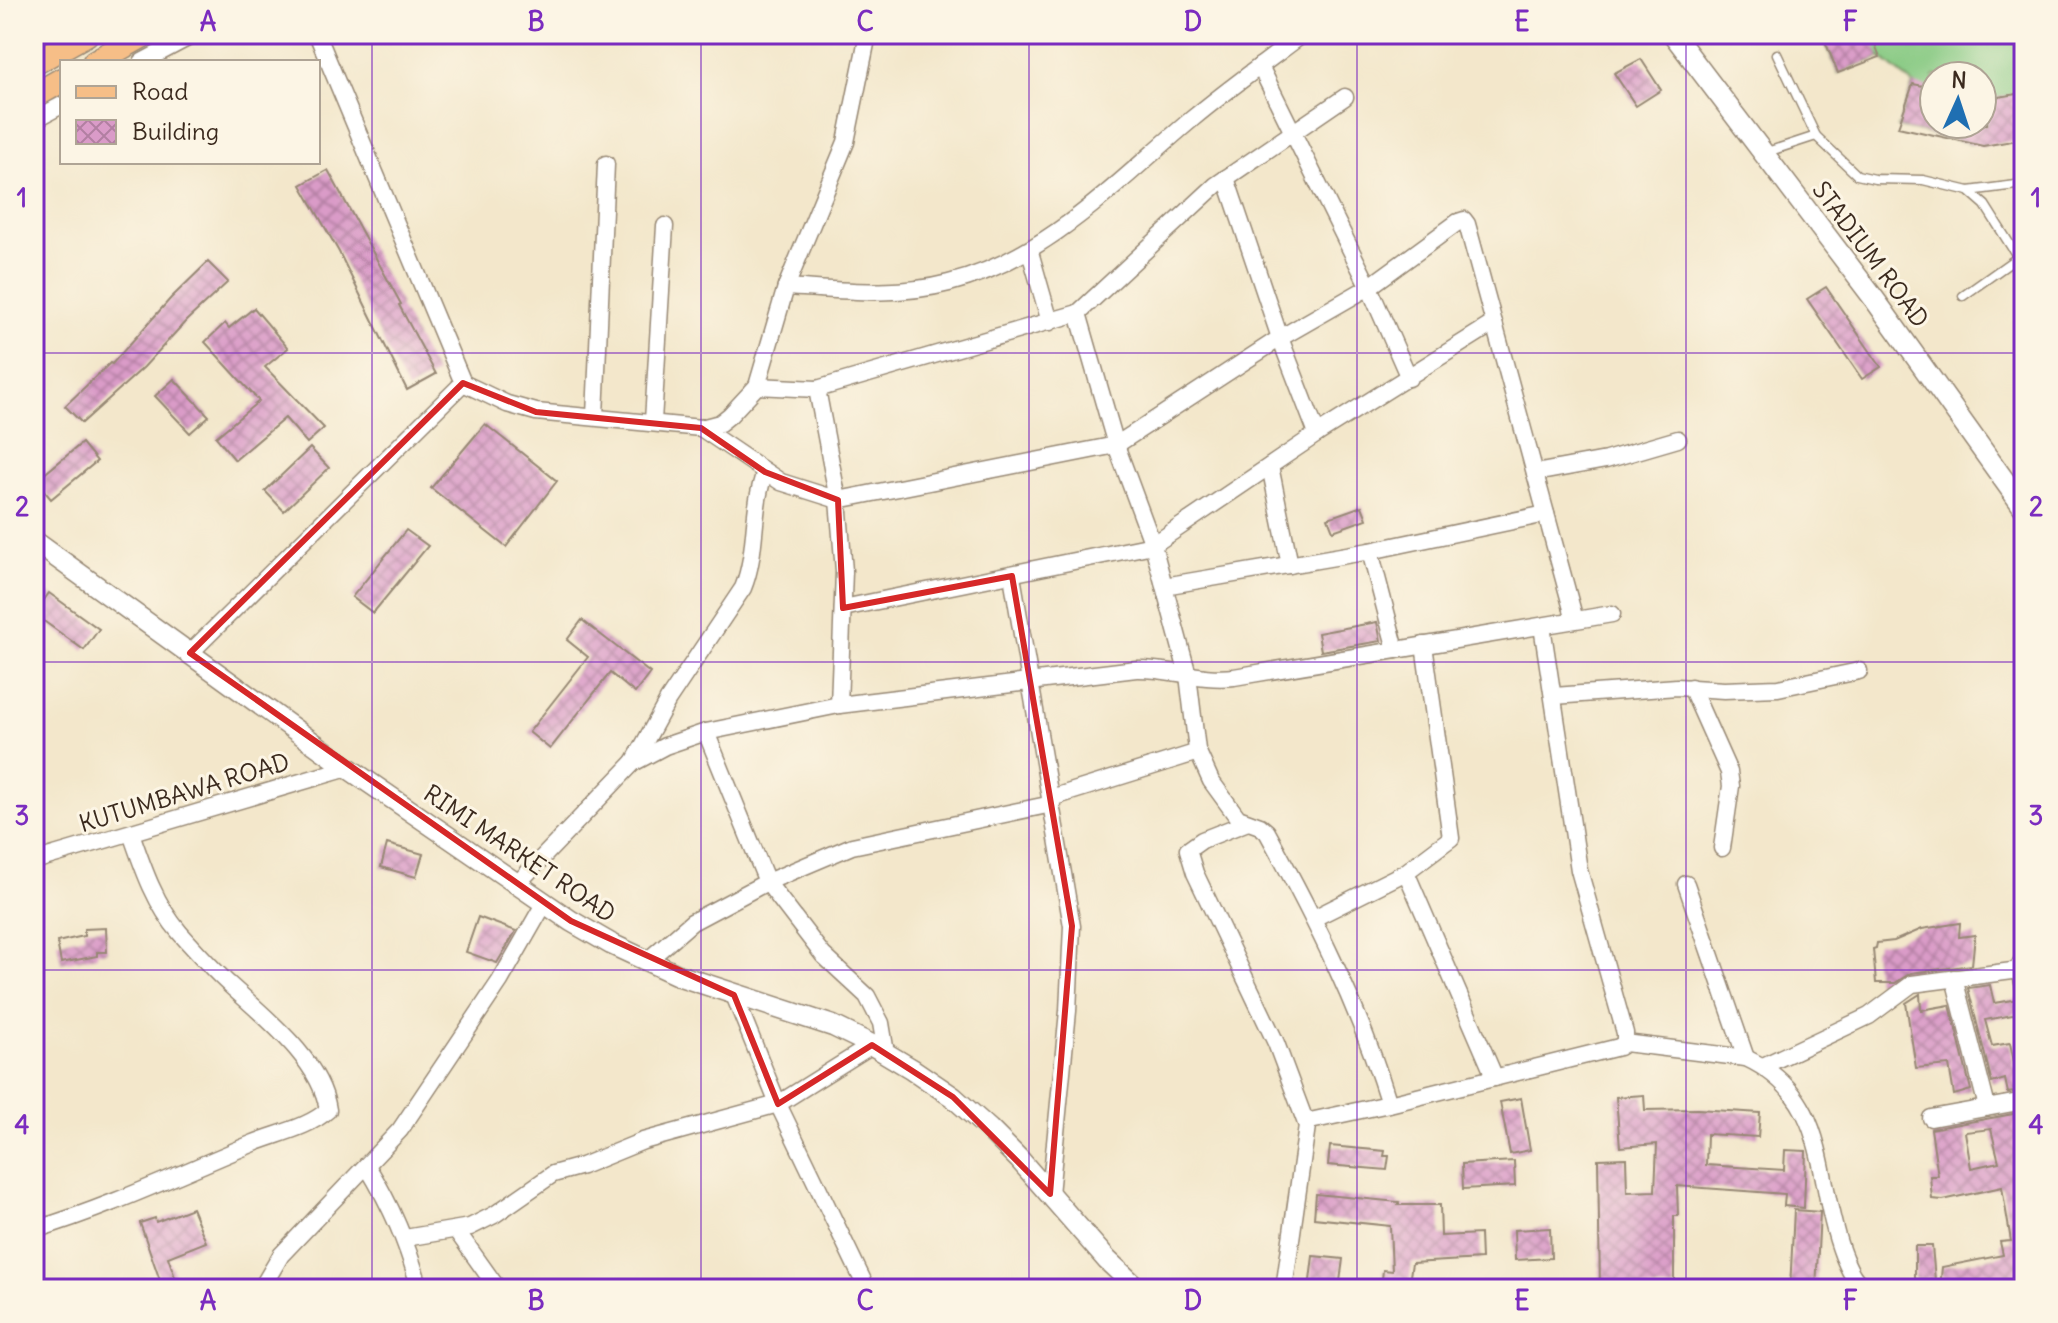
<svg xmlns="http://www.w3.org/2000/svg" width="2058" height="1323" font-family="Delius,sans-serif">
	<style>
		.garden { fill: #86c982; stroke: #607a50; stroke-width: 2; fill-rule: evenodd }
		.building { fill: url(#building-cross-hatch); fill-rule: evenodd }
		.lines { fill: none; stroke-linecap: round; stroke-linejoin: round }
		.service-casing { stroke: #978874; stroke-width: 11 }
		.minor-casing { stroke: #978874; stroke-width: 19 }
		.tertiary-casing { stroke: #978874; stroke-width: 23 }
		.primary-casing { stroke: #978874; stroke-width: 27 }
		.service { stroke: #fff; stroke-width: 8 }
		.minor { stroke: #fff; stroke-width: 16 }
		.tertiary { stroke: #fff; stroke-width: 20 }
		.primary { stroke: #f6be87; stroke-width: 24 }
		.marked { fill: none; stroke: #d62828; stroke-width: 6; stroke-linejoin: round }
		.grid { fill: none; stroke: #7b2cbf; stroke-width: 2; stroke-opacity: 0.55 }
		.labels { text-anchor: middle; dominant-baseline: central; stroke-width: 6; stroke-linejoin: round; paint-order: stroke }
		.street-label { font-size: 24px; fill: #3b2a1e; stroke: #fcf5e5 }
		.neatline { fill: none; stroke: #7b2cbf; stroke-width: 3 }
		.grid-label { font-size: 26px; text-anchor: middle; font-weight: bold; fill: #7b2cbf }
	</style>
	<defs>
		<pattern id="building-cross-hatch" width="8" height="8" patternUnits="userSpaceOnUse" patternTransform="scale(2)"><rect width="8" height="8" fill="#da9bc8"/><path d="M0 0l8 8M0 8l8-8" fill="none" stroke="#b27fa2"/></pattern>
	</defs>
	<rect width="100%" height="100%" fill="#fcf5e5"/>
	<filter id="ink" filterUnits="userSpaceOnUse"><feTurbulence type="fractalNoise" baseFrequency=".0125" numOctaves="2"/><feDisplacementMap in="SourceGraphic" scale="16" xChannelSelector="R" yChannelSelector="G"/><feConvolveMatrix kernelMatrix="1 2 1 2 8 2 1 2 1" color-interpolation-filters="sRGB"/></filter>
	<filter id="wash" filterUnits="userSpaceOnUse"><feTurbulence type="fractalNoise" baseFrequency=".006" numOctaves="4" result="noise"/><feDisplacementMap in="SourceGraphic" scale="32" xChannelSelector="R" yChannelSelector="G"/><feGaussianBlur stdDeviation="1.8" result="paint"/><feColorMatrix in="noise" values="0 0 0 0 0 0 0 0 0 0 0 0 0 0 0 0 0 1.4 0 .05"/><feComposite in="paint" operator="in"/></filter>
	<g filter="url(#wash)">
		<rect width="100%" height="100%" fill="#f3e7cb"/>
		<path class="garden" d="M1822 34H2024V139L1970 143 1898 127 1913 84 1880 57 1838 73ZM1934 76H1982V124H1934Z"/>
		<g id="blocks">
			<g class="building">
				<path d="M1822 34H1871L1880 57 1838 73Z"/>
				<path d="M1641 59 1661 90 1636 106 1614 73Z"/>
				<path d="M1913 84 1934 88V124H1987L1985 99 2024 93V139L1983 146 1898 127Z"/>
				<path d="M328 170 401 304 399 305 436 374 407 390 339 252 301 185Z"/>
				<path d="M208 262 228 282 186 321 144 367 82 423 65 406 110 363 112 364 171 298Z"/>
				<path d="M1826 287 1881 367 1862 379 1807 299Z"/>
				<path d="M254 308 288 348 265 367 324 428 307 443 285 418 235 460 216 437 259 401 205 342 225 323 229 328Z"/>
				<path d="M174 379 209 416 190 433 155 396Z"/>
				<path d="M485 424 557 481 506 547 431 488Z"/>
				<path d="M82 443 97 461 51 499 36 481Z"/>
				<path d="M310 448 329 468 284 511 265 491Z"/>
				<path d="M1362 506 1367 519 1333 531 1328 518Z"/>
				<path d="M406 530 428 546 373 613 352 597Z"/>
				<path d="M49 593 99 629 84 650 34 614Z"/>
				<path d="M582 620 650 673 635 693 610 673 550 749 529 732 588 657 567 640Z"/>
				<path d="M1377 622 1381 641 1321 651 1318 633Z"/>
				<path d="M387 844 423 854 416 877 381 867Z"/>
				<path d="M478 917 516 931 497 963 466 952Z"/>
				<path d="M1960 923 1959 937 1975 935 1972 965 1911 973 1895 983H1876L1873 949 1876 948 1877 943 1894 941 1922 929Z"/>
				<path d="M106 928 107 952H97V956L61 963 57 942 84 936V929Z"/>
				<path d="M1990 985 1994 1003 2024 998V1013L1985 1020 1992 1046 2010 1043 2015 1067 2024 1066V1090L2008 1093 2005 1079 1992 1083 1968 988Z"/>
				<path d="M1920 994 1921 1010 1950 1005 1971 1090 1954 1095 1949 1065 1916 1068 1906 1003Z"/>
				<path d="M1644 1095 1645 1110 1697 1109 1760 1113 1758 1137 1707 1134 1706 1165 1784 1170 1785 1150 1806 1151 1804 1208 1784 1206 1785 1194 1677 1186 1678 1216H1674V1289H1600L1598 1159 1626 1158 1627 1192 1655 1191 1657 1144 1620 1147 1616 1097Z"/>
				<path d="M1521 1098 1530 1150 1510 1154 1500 1102Z"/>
				<path d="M2024 1112V1281L1940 1289 1942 1267 2003 1255 2000 1242 2011 1241 2002 1187 1943 1200 1932 1199 1930 1176H1938L1931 1129ZM1991 1129 1999 1162 1971 1168 1965 1132Z"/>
				<path d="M1330 1146 1385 1151 1384 1156H1389L1387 1170 1328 1165Z"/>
				<path d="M1514 1161 1515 1186 1463 1189 1462 1164Z"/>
				<path d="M1316 1194 1399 1202 1398 1205H1440L1441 1236 1480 1234 1481 1259 1412 1263 1408 1289H1381L1383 1270 1392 1271 1390 1226 1314 1218Z"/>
				<path d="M192 1208 206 1242 168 1257 179 1289H163L140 1223 155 1218 156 1222Z"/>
				<path d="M1794 1210 1820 1212 1816 1289H1790Z"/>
				<path d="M1550 1228 1551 1258 1515 1260 1514 1230Z"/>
				<path d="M1915 1246H1932L1935 1280 1915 1279Z"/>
				<path d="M1313 1256 1343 1259 1339 1289H1309Z"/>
			</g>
		</g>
	</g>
	<g filter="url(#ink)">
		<use href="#blocks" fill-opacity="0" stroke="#978874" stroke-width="2"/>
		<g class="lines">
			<defs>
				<g id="service">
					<path d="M1777 54 1816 136"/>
					<path d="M1764 153 1816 136 1857 175 1875 179 1923 180 1969 191 1985 205 2024 267"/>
					<path d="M1969 191 2024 184"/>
					<path d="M1963 296 2018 257"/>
				</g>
				<g id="minor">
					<path d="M317 34 463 383 507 404 536 412 701 428 781 482 838 500 1116 445 1280 338 1369 287 1458 222 1464 220 1467 224 1575 620"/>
					<path d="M142 62 195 34"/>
					<path d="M1260 66 1369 287 1409 378"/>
					<path d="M34 120 62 105"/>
					<path d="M1226 178 1280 338 1317 434"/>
					<path d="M1030 252 1050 322"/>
					<path d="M786 287C840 290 896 297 949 283 1046 259 1118 181 1192 119 1228 89 1266 62 1303 34"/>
					<path d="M1078 313 1116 445 1153 545 1188 675 1197 750 1211 781 1238 818 1260 826 1267 832C1315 919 1360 1009 1389 1104"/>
					<path d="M757 386 817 389 1078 313 1216 185 1345 97"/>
					<path d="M817 389 838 500 844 571 839 705"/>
					<path d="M595 416 606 164"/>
					<path d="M653 421 665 226"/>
					<path d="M701 428 720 423 730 415 757 386 786 287 846 142 868 34"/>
					<path d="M1270 466 1290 565"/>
					<path d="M1535 473 1606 460 1678 439"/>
					<path d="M1370 551 1396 650"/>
					<path d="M1012 576 1072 926 1068 1011 1050 1194"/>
					<path d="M1164 586 1370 551 1546 514"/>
					<path d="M843 608 1153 545 1317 434 1494 323"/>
					<path d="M1542 626 1579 870 1625 1033V1043"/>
					<path d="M190 653 463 383"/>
					<path d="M1691 687 1729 772 1731 786 1722 848"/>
					<path d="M1554 696 1677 687 1724 690 1778 688 1859 671"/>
					<path d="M706 732 767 882 823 955 867 996 881 1023 886 1053"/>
					<path d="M634 762 668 700 743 588C758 551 751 509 765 472"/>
					<path d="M1051 798 1195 753 1197 750"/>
					<path d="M1248 822 1202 840 1188 850 1195 873 1276 1043 1307 1126 1284 1289"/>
					<path d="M34 861 348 768"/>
					<path d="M1406 872 1495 1078"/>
					<path d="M1686 884 1746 1058"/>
					<path d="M516 885 633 763 665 746 706 732 839 705 1136 669C1170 668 1200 681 1234 677L1612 614"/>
					<path d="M1314 918 1406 872 1451 838 1424 645"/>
					<path d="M2024 958 2019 966 2024 987"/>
					<path d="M647 961 692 922 767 882 852 846 1052 804"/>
					<path d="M1954 978 1987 1107"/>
					<path d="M734 995 778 1104 867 1289"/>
					<path d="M1763 1066 1869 1016 1912 984 2020 970"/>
					<path d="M1931 1118 2024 1101"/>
					<path d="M1307 1126 1310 1121 1389 1104 1619 1047 1625 1043 1746 1058C1832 1098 1814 1179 1843 1255 1849 1269 1853 1281 1867 1289"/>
					<path d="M367 1166C392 1207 407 1243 420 1289"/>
					<path d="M34 1230C110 1207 181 1173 254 1143 278 1133 308 1128 328 1110 321 1061 266 1018 231 986 213 970 196 951 180 933 155 904 143 868 131 833"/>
					<path d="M456 1230 498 1289"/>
					<path d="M405 1238 470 1227 494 1215 553 1174 582 1166 643 1141 778 1104 872 1045"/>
					<path d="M261 1289 281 1255 400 1130 500 981 544 904"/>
				</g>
				<g id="tertiary">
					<path d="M1673 34 1875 300 2024 508"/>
					<path d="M34 541 348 768 571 921 611 944 680 976 833 1026 872 1045 912 1069 953 1097 989 1129 1019 1159 1107 1260 1138 1289"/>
				</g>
				<g id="primary">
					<path d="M95 62 145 34"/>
					<path d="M34 63 86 34"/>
					<path d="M34 96 62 80"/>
				</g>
			</defs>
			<use href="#service" class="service-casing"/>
			<use href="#minor" class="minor-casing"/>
			<use href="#tertiary" class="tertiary-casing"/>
			<use href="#primary" class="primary-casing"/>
			<use href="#service" class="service"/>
			<use href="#minor" class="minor"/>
			<use href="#tertiary" class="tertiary"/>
			<use href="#primary" class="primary"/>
		</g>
	</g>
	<path class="marked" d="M463 383 536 412 701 428 765 472 838 500 843 608 1012 576 1072 926 1050 1194 953 1097 872 1045 778 1104 734 995 571 921 190 653Z"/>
	<path class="grid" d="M372 34V1289M701 34V1289M1029 34V1289M1357 34V1289M1686 34V1289M34 353H2024M34 662H2024M34 970H2024"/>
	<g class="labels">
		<g class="street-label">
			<text transform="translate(1871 254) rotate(53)">STADIUM ROAD</text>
			<text transform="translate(184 792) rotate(-17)">KUTUMBAWA ROAD</text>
			<text transform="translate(520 853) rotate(34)">RIMI MARKET ROAD</text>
		</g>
	</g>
	<rect width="2058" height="1323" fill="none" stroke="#fcf5e5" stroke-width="88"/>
	<rect x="60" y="60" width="260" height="104" fill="#fcf5e5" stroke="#afa495" stroke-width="2"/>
	<rect x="76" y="86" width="40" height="12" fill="#f6be87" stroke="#afa495" stroke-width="2"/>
	<text x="132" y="100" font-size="24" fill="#3b2a1e">Road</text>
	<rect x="76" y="120" width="40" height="24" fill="url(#building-cross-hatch)" stroke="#afa495" stroke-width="2"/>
	<text x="132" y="140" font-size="24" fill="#3b2a1e">Building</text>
	<g transform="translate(1958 100) rotate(3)"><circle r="38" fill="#fcf5e5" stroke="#afa495" stroke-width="2"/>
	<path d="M0-6L14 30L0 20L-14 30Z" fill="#1f6fb2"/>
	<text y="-12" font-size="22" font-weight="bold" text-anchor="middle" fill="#3b2a1e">N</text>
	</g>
	<rect x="44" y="44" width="1970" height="1235" class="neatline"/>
	<g class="grid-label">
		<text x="208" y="31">A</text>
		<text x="536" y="31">B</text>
		<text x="865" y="31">C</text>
		<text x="1193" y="31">D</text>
		<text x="1522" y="31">E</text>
		<text x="1850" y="31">F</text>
		<text x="22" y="207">1</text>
		<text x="2036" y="207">1</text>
		<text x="22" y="516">2</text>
		<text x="2036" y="516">2</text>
		<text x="22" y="825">3</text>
		<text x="2036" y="825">3</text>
		<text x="22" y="1134">4</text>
		<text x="2036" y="1134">4</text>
		<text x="208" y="1310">A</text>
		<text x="536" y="1310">B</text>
		<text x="865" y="1310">C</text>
		<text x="1193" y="1310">D</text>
		<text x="1522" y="1310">E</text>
		<text x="1850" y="1310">F</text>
	</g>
</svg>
